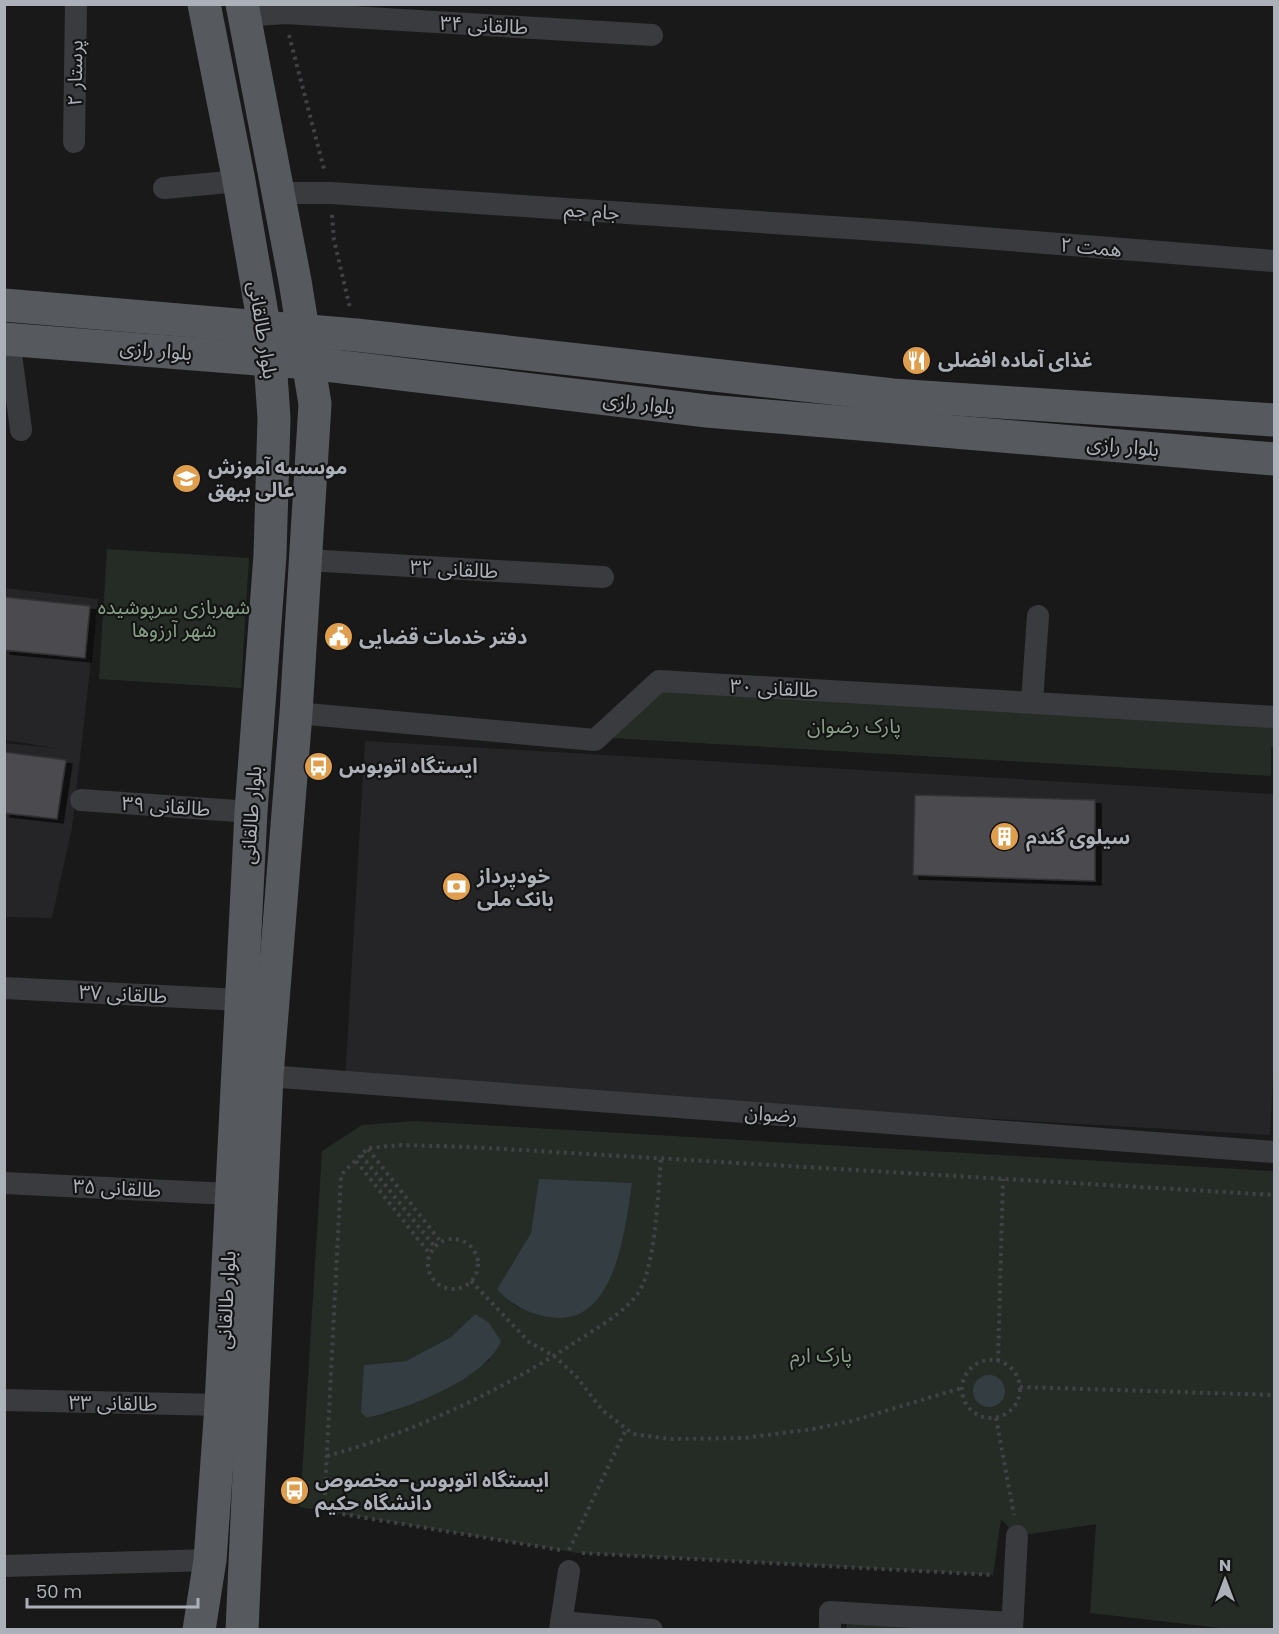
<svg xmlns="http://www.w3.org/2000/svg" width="1279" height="1634" font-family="Poppins,'Noto Sans Arabic',sans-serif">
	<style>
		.built { fill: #252527 }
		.green { fill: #252c25; fill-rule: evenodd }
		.water { fill: #343d42 }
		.building { fill: #4b4c4f; stroke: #333336; stroke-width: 1.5; filter: url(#shadow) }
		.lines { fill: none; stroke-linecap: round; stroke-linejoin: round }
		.path { stroke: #404246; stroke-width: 4; stroke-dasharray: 3 4.5; stroke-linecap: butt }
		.minor { stroke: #3a3b3f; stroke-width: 22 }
		.primary { stroke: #56595e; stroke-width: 33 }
		.labels { text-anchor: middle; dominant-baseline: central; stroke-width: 4.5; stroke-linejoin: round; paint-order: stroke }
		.street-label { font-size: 20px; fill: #acb1b9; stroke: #141415 }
		.poi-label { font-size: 20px; font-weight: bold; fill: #acb1b9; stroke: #141415; text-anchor: start }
		.park-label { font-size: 20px; fill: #87a186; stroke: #141415 }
	</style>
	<defs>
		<filter id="shadow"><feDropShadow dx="6" dy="4" stdDeviation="0" flood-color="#0009"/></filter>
	</defs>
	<rect width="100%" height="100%" fill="#19191a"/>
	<g class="built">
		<path d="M5 588 98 599 72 828 52 918 5 917V743L61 749 5 740Z"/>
		<path d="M365 741 1274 794V1056L1270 1135 345 1081Z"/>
	</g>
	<g class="green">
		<path d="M107 549 249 558 241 688 99 679Z"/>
		<path d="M665 690 1274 725V747H1271V776L611 738Z"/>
		<path d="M415 1121 1274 1171V1629H1229L1090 1613 1096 1524 1017 1536 1001 1519 993 1575 578 1553 300 1507 322 1151 362 1125ZM535 1213 527 1310 516 1306 497 1289 531 1233ZM475 1314 490 1360C452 1386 413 1408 367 1418L364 1365 406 1361 451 1337Z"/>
		<path d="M847 1618 991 1630H846Z"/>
	</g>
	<g class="water">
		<path d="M539 1179 632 1183C625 1228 616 1329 549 1317 529 1314 510 1304 497 1289L531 1233Z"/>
		<path d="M475 1314 489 1323 501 1341C485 1380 406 1409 367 1418L361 1412 364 1365 406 1361 451 1337Z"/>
		<circle cx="989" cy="1391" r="16"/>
	</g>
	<g class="building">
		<path d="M4 597 90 606 85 658 4 650Z"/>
		<path d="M4 752 66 760 57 819 4 813Z"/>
		<path d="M915 795 1095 800V881L913 875Z"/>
	</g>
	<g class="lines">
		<g class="path">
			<path d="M289 35 325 173"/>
			<path d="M332 215 334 240 350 308"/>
			<path d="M368 1149 441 1242"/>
			<path d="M361 1155 435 1247"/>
			<path d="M356 1161 430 1254"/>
			<circle cx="453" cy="1264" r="25"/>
			<path d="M471 1281 529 1342 554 1356 576 1376 602 1410 633 1434 671 1439 744 1438 813 1429 852 1421 961 1388"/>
			<circle cx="991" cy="1389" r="29"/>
			<path d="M998 1361 1003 1179"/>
			<path d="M1020 1387 1274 1395"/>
			<path d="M996 1418 1014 1515"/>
			<path d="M327 1456C415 1432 498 1392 574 1343 595 1329 621 1315 636 1296 656 1272 658 1190 661 1158"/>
			<path d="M560 1550 324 1511 341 1175 368 1148 402 1145 470 1147 1274 1195"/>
			<path d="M569 1550 626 1429"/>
			<path d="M582 1553 994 1575"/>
		</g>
		<g class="minor">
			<path d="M244 16 285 13 652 35"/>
			<path d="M74 142 76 4"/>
			<path d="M164 188 239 181"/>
			<path d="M276 193H331L907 232 1274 261"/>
			<path d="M9 339 21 430"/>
			<path d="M306 560 603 577"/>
			<path d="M1032 702 1038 616"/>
			<path d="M296 713 595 740 659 681 1274 717"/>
			<path d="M81 800 251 812"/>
			<path d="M4 988 241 1000"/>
			<path d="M267 1076 1274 1152"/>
			<path d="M4 1183 230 1194"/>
			<path d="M4 1400 221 1405"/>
			<path d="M4 1566 210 1560"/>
			<path d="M561 1622 652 1630"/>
			<path d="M560 1630 569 1571"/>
			<path d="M830 1630V1612L1012 1623"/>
			<path d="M1012 1630 1017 1536"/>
		</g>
		<g class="primary">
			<path d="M242 4 295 281 315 404 296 713 267 1076 242 1630"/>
			<path d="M4 305 356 335 893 395 1274 420"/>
			<path d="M4 339 309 363 707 411 1274 459"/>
			<path d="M199 1630 210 1560 221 1405 251 812 270 555 274 418 270 360 239 181 204 4"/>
		</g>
	</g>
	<defs>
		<symbol id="restaurant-disc" viewBox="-11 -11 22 22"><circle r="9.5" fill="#de9e4d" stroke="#141415"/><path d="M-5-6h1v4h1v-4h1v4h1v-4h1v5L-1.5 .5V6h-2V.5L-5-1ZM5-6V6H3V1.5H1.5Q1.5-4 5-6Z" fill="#fff"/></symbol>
		<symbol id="university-disc" viewBox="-11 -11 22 22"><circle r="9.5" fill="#de9e4d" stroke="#141415"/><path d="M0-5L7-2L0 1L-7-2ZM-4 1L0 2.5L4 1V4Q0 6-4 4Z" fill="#fff"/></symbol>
		<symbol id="civic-disc" viewBox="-11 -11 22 22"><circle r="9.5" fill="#de9e4d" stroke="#141415"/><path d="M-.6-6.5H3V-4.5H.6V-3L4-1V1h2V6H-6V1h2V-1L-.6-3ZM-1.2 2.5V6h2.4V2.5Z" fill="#fff"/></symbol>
		<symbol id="bus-disc" viewBox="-11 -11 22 22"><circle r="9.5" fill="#de9e4d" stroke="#141415"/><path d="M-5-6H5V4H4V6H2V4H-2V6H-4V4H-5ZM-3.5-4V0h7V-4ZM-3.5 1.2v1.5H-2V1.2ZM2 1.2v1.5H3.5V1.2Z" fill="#fff"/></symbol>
		<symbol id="building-disc" viewBox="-11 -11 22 22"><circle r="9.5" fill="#de9e4d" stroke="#141415"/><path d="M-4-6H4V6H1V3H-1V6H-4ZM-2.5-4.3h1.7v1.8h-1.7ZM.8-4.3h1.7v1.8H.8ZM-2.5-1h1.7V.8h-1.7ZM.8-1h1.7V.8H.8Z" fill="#fff"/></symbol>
		<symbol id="bank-disc" viewBox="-11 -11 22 22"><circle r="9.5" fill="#de9e4d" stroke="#141415"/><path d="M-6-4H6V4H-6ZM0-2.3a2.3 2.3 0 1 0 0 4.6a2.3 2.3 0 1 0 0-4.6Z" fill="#fff"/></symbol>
	</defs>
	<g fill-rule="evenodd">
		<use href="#restaurant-disc" x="900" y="344" width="33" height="33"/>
		<use href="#university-disc" x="170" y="462" width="33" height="33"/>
		<use href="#civic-disc" x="322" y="620" width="33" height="33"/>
		<use href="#bus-disc" x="302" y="750" width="33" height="33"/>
		<use href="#building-disc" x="988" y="820" width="33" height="33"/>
		<use href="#bank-disc" x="440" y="870" width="33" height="33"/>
		<use href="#bus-disc" x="278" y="1474" width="33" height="33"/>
	</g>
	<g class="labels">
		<g class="street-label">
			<text transform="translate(484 25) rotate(3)">طالقانی ۳۴</text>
			<text transform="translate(75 73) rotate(-89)">پرستار ۲</text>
			<text transform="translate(592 211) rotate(4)">جام جم</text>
			<text transform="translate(1091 247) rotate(5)">همت ۲</text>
			<text transform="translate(263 330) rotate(81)">بلوار طالقانی</text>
			<text transform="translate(156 350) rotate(5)">بلوار رازی</text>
			<text transform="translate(639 403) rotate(7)">بلوار رازی</text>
			<text transform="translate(1123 446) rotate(5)">بلوار رازی</text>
			<text transform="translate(454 569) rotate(3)">طالقانی ۳۲</text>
			<text transform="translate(774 688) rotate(3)">طالقانی ۳۰</text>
			<text transform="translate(166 806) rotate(4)">طالقانی ۳۹</text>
			<text transform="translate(251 815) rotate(-86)">بلوار طالقانی</text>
			<text transform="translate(123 994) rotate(3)">طالقانی ۳۷</text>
			<text transform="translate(771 1114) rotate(4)">رضوان</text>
			<text transform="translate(117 1188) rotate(3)">طالقانی ۳۵</text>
			<text transform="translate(226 1300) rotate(-87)">بلوار طالقانی</text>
			<text transform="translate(113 1403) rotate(1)">طالقانی ۳۳</text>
		</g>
		<g class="poi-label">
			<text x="938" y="360">غذای آماده افضلی</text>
			<text x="208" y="467">موسسه آموزش<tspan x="208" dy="23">عالی بیهق</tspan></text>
			<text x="359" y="637">دفتر خدمات قضایی</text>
			<text x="339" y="766">ایستگاه اتوبوس</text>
			<text x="1026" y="837">سیلوی گندم</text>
			<text x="477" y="876">خودپرداز<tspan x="477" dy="23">بانک ملی</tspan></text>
			<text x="315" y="1480">ایستگاه اتوبوس-مخصوص<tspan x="315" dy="23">دانشگاه حکیم</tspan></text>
		</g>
		<g class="park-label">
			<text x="174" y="607">شهربازی سرپوشیده<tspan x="174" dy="23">شهر آرزوها</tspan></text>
			<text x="854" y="726">پارک رضوان</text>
			<text x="821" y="1355">پارک ارم</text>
		</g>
	</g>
	<rect width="1279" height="1634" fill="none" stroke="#acb1b9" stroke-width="12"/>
	<g transform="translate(1225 1580)" stroke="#141415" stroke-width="4.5" paint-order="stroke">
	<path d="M0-4.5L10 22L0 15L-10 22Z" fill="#acb1b9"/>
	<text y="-9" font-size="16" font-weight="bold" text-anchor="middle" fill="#acb1b9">N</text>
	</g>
	<path d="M27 1598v9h171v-9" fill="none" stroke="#acb1b9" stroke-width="3"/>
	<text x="36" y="1598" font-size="18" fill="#acb1b9" stroke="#141415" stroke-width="4.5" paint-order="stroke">50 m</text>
</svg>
